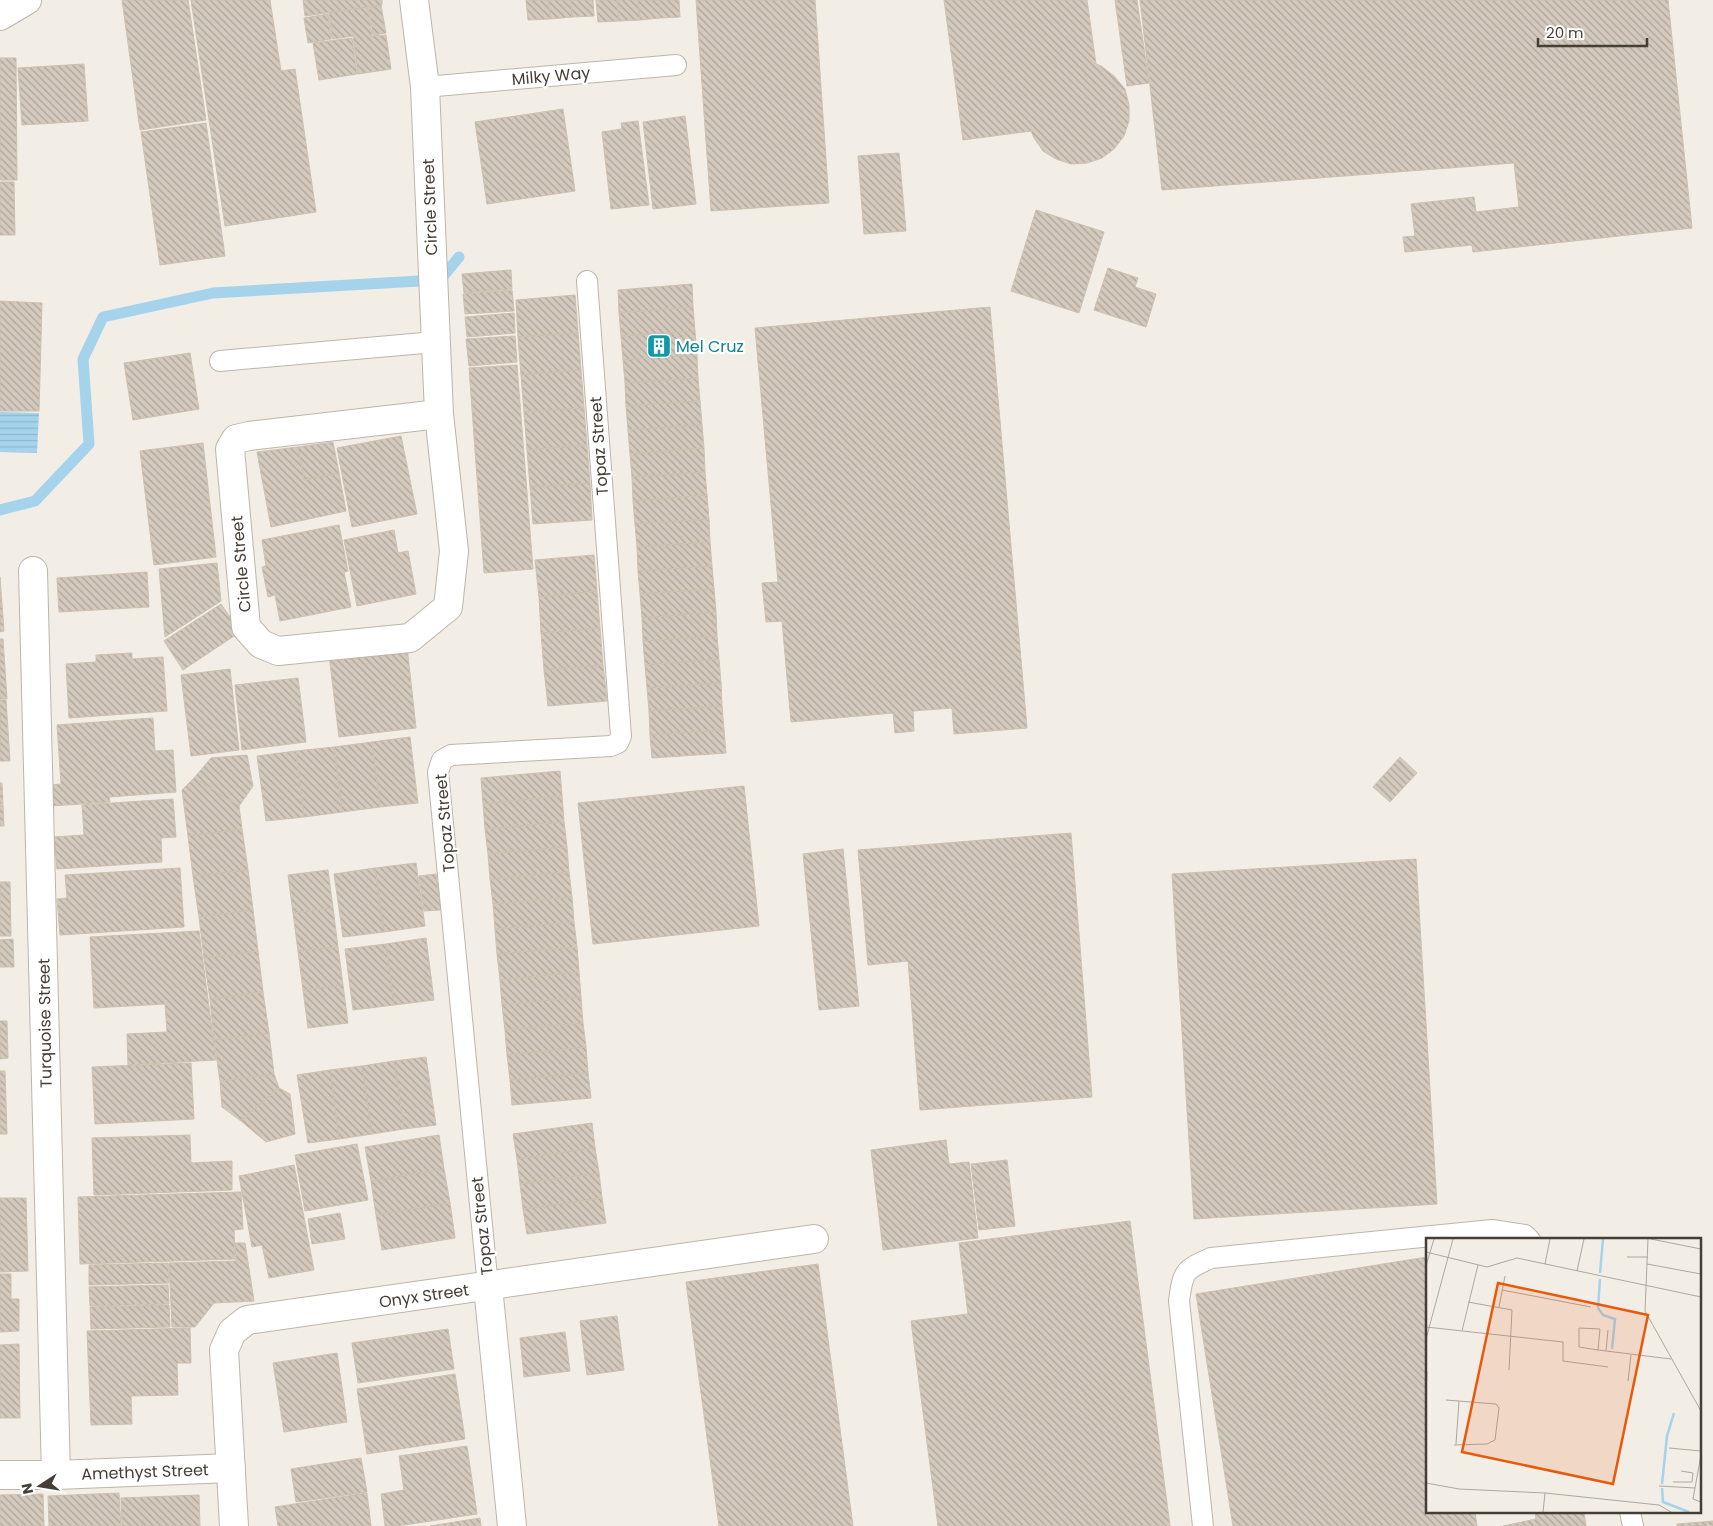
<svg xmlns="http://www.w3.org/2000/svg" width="1713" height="1526" font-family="Poppins,sans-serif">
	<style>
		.water { fill: url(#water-rules) }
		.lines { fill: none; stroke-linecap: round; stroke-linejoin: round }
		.stream { stroke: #a5d3ec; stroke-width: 11 }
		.building { fill: url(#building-back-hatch); stroke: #cdc0af }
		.service-casing { stroke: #bdb5a9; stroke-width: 22 }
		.minor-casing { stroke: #bdb5a9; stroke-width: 30 }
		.tertiary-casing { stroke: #bdb5a9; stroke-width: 30 }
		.service { stroke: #fff; stroke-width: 20 }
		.minor { stroke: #fff; stroke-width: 28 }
		.tertiary { stroke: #fff; stroke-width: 28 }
		.labels { text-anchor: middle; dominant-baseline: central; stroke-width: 4.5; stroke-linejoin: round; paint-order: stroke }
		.street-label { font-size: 16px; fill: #443e36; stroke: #fff }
		.culture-label { font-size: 16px; fill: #0d838f; stroke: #fff; text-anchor: start }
		.inset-river { fill: none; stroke: #a5d3ec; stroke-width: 2.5 }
		.inset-road { fill: none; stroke: #aca8a0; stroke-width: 1 }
		.view { fill: #e8590c; fill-opacity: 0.15; stroke: #e8590c; stroke-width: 2.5 }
		.inset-edge { fill: none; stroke: #443e36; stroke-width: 2.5 }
	</style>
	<defs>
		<pattern id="water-rules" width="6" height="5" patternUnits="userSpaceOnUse" patternTransform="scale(1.25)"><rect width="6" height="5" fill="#a5d3ec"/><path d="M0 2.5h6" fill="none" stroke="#8fb6cb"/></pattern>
		<pattern id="building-back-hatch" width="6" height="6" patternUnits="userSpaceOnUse" patternTransform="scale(1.25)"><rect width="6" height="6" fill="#d3c9bc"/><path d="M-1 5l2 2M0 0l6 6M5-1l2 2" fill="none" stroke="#ada59a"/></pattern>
	</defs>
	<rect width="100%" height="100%" fill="#f2eee6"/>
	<path class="water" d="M0 412 39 413 37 453 0 452Z"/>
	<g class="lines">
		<g class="stream">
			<path d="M440 280 459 257"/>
			<path d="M0 510 35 501 89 444 83 359 103 317 213 293 419 281"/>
		</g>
	</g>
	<g class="building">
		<path d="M122 0H188L206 120 140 130Z"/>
		<path d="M191 0H270L281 71 295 69 316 212 225 226Z"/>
		<path d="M303 0H382V5L305 16Z"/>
		<path d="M526 0H549L550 19 528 20Z"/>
		<path d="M549 0H571L572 17 550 19Z"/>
		<path d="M571 0H593L594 16 572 17Z"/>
		<path d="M596 0H617L619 21 598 22Z"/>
		<path d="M617 0H638L640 20 619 21Z"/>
		<path d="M638 0H659L660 18 640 20Z"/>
		<path d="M659 0H679L680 17 660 18Z"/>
		<path d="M696 0H815L829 203 711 211Z"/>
		<path d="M944 0H1087L1096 64 1101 66 1114 76 1125 89 1129 105V121L1124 136 1114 149 1102 158 1087 163 1071 164 1056 159 1043 151 1034 138 1031 131 963 140Z"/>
		<path d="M1115 0H1137L1149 83 1127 86Z"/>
		<path d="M1140 0H1668L1692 228 1473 252 1472 245 1405 252 1403 237 1415 236 1411 204 1474 197 1476 212 1519 207 1514 163 1162 190Z"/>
		<path d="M381 5 386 33 373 35 369 7Z"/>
		<path d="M368 7 372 36 386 35 391 69 358 74 353 36 332 39 329 13Z"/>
		<path d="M328 14 331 39 308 43 304 18Z"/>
		<path d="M352 38 357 74 319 80 313 43Z"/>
		<path d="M0 58H16L17 180H0Z"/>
		<path d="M84 64 88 121 22 125 18 68Z"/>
		<path d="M563 109 575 191 487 204 475 122Z"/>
		<path d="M685 116 696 204 653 209 643 122Z"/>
		<path d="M638 121 649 205 611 209 602 132 622 129 621 123Z"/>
		<path d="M206 123 225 256 160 265 141 132Z"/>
		<path d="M899 153 906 231 864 234 858 156Z"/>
		<path d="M0 182H14L15 235H0Z"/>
		<path d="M1036 210 1104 232 1079 313 1011 291Z"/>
		<path d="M1108 268 1138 278 1135 287 1156 294 1146 327 1094 310Z"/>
		<path d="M511 270 512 289 464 293 462 274Z"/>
		<path d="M692 284 693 307 619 313 618 290Z"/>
		<path d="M512 290 514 311 465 314 463 294Z"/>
		<path d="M575 295 578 333 518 337 516 300Z"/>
		<path d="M0 301 42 303 39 411H0Z"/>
		<path d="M693 307 695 331 621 336 619 313Z"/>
		<path d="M990 307 1027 728 954 734 952 708 913 711 914 731 895 733 893 713 791 722 782 621 766 622 762 583 778 582 755 328Z"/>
		<path d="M514 313 515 333 467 337 465 317Z"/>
		<path d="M695 331 697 355 623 360 621 336Z"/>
		<path d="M578 333 581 370 521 375 518 337Z"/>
		<path d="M515 336 517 362 469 366 466 339Z"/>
		<path d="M190 353 199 409 133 420 124 363Z"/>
		<path d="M697 355 698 378 625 383 623 360Z"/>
		<path d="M517 365 533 569 484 573 469 368Z"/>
		<path d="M581 370 584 408 524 412 521 375Z"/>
		<path d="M698 378 700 401 626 406 625 383Z"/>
		<path d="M700 401 702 425 628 430 626 406Z"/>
		<path d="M584 408 587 445 527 450 524 412Z"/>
		<path d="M702 425 704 448 630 454 628 430Z"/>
		<path d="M401 436 417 514 352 527 337 448Z"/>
		<path d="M333 442 339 473 304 480 298 447Z"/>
		<path d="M203 443 216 557 154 565 140 451Z"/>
		<path d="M587 445 590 483 530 487 527 450Z"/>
		<path d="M298 447 304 480 339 473 346 511 271 527 257 452Z"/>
		<path d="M704 448 705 472 632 477 630 454Z"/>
		<path d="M705 472 707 495 633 501 632 477Z"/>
		<path d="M590 483 592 520 533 524 530 487Z"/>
		<path d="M707 495 709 519 635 524 633 501Z"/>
		<path d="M709 519 710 542 637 547 635 524Z"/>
		<path d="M339 525 348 571 344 572 351 607 280 621 275 595 268 597 262 567 266 566 262 540Z"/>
		<path d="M394 530 398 553 408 551 416 594 357 606 344 540Z"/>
		<path d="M710 542 712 566 638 571 637 547Z"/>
		<path d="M594 555 597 591 539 597 535 560Z"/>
		<path d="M217 563 221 601 165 637 159 569Z"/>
		<path d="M712 566 714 589 640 594 638 571Z"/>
		<path d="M147 572 149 607 59 612 57 578Z"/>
		<path d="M0 577 4 631 0 632Z"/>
		<path d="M714 589 716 612 642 618 640 594Z"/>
		<path d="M597 591 600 628 541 633 539 597Z"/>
		<path d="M221 604 240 632 183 670 164 641Z"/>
		<path d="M716 612 717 636 643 641 642 618Z"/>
		<path d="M600 628 603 665 544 670 541 633Z"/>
		<path d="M717 636 719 659 645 665 643 641Z"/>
		<path d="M0 639H3L7 699H0Z"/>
		<path d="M407 646 416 728 339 737 329 655Z"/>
		<path d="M132 653V659L163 657 167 711 69 718 66 664 96 662V655Z"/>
		<path d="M719 659 721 683 647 688 645 665Z"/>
		<path d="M603 665 607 701 548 706 544 670Z"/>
		<path d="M230 669 239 750 191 756 181 675Z"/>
		<path d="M298 678 306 742 242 750 235 685Z"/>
		<path d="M721 683 722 706 649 711 647 688Z"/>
		<path d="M0 700H6L10 761H0Z"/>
		<path d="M722 706 724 730 650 735 649 711Z"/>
		<path d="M153 718 155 751 173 750 176 792 109 797 110 802 51 806 50 785 61 784 57 725Z"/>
		<path d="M724 730 726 753 652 758 650 735Z"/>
		<path d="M410 737 418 803 380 807 372 742Z"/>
		<path d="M372 742 380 807 342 812 334 747Z"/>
		<path d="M334 747 342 812 304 817 296 751Z"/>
		<path d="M296 751 304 817 266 821 257 756Z"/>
		<path d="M247 755 253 786 239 806 194 778 211 758Z"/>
		<path d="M1400 757 1417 773 1390 802 1373 787Z"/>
		<path d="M560 771 562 796 483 804 481 778Z"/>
		<path d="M194 778 239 806 242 829 188 836 182 790Z"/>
		<path d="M0 783H2L3 804H0Z"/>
		<path d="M744 786 759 926 593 944 578 803Z"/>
		<path d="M562 796 564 822 485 829 483 804Z"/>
		<path d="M173 799 176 837 161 838 162 862 57 869 54 837 84 835 82 805Z"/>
		<path d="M0 805H3L4 826H0Z"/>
		<path d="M564 822 567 847 488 854 485 829Z"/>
		<path d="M242 829 248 870 193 876 188 836Z"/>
		<path d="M1071 833 1092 1097 920 1110 908 961 868 965 858 850Z"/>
		<path d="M567 847 569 872 490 879 488 854Z"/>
		<path d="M843 849 859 1006 819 1010 803 854Z"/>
		<path d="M1416 859 1437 1204 1194 1219 1172 874Z"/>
		<path d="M416 863 425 926 384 932 375 868Z"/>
		<path d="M180 868 184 927 60 935 57 899 67 898 65 875Z"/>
		<path d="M375 868 384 932 343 937 334 874Z"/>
		<path d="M248 870 253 910 199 917 193 876Z"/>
		<path d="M328 870 333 908 293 913 288 875Z"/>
		<path d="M569 872 572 897 493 904 490 879Z"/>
		<path d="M436 874 441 910 424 911 419 876Z"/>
		<path d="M0 882H10L11 936H0Z"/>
		<path d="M572 897 574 922 495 929 493 904Z"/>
		<path d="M333 908 338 947 298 951 293 913Z"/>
		<path d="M253 910 258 951 204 958 199 917Z"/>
		<path d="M574 922 577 947 497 954 495 929Z"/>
		<path d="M199 931 216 1060 128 1065 127 1034 167 1032 165 1004 94 1008 90 937Z"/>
		<path d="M426 938 434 1000 394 1005 386 944Z"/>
		<path d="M13 939 14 967H0V940Z"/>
		<path d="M386 944 394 1005 353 1010 345 949Z"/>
		<path d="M338 947 343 985 303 990 298 951Z"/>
		<path d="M577 947 579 972 500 980 497 954Z"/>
		<path d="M258 951 263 992 210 999 204 958Z"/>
		<path d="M579 972 581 997 502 1005 500 980Z"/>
		<path d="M343 985 348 1023 308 1028 303 990Z"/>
		<path d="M263 992 269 1033 214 1040 210 999Z"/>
		<path d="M581 997 583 1023 505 1030 502 1005Z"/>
		<path d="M0 1021H7L8 1058 0 1059Z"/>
		<path d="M583 1023 586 1047 507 1055 505 1030Z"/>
		<path d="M269 1033 274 1074 220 1081 214 1040Z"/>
		<path d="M586 1047 588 1073 510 1080 507 1055Z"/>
		<path d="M426 1057 436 1125 404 1129 394 1061Z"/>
		<path d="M394 1061 404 1129 372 1134 362 1066Z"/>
		<path d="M191 1063 194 1119 95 1124 92 1067Z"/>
		<path d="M362 1066 372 1134 339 1139 330 1070Z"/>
		<path d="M330 1070 339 1139 308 1143 297 1075Z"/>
		<path d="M0 1071H5L7 1134H0Z"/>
		<path d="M588 1073 591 1098 512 1105 510 1080Z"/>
		<path d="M274 1074 279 1088 241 1121 222 1107 220 1081Z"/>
		<path d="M279 1088 290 1094 295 1134 266 1142 241 1121Z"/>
		<path d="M592 1123 595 1148 517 1159 513 1134Z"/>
		<path d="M190 1135 191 1163 232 1161V1190L94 1195 92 1138Z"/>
		<path d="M439 1135 444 1169 371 1181 365 1147Z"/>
		<path d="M946 1140 949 1164 969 1162 978 1238 883 1250 871 1150Z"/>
		<path d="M357 1144 368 1200 305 1211 295 1155Z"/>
		<path d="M595 1148 599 1173 520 1184 517 1159Z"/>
		<path d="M1007 1160 1015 1226 979 1230 971 1164Z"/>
		<path d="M294 1165 314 1270 269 1278 262 1245 252 1247 239 1176Z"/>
		<path d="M444 1169 450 1203 376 1215 371 1181Z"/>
		<path d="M599 1173 602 1198 523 1209 520 1184Z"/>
		<path d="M241 1192 243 1229 234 1230 235 1259 80 1264 78 1197Z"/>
		<path d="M0 1198H26L28 1271 0 1272Z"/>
		<path d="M602 1198 606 1223 527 1234 523 1209Z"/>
		<path d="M450 1203 455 1238 382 1250 376 1215Z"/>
		<path d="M340 1213 345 1239 312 1244 308 1219Z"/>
		<path d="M1130 1221 1170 1526H938L911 1321 968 1314 959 1243Z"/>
		<path d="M235 1243H245L254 1301 214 1303 195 1327H172L169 1263 236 1261Z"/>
		<path d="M1427 1257V1512H1475L1477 1526H1233L1196 1294Z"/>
		<path d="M168 1263 169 1283 89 1285V1265Z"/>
		<path d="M818 1264 853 1526H719L686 1282Z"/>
		<path d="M0 1274H11V1299H19V1331L0 1332Z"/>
		<path d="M168 1285 169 1304 90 1306 89 1287Z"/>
		<path d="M169 1305 170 1327 91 1329 90 1307Z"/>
		<path d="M617 1316 624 1370 587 1375 580 1321Z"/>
		<path d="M190 1328 191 1363H177L178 1395 131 1396 132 1424 91 1425 87 1331Z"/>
		<path d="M448 1329 454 1369 358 1383 352 1343Z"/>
		<path d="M565 1332 570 1371 524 1377 520 1338Z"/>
		<path d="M19 1344 20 1418H0V1345Z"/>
		<path d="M337 1353 347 1422 284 1432 273 1363Z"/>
		<path d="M455 1374 465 1439 367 1454 357 1389Z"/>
		<path d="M467 1446 477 1514 398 1526H385L381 1494 404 1490 399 1456Z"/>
		<path d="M361 1458 367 1492 296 1502 291 1469Z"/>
		<path d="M119 1493 121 1526H49L48 1496Z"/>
		<path d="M367 1493 371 1526H278L275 1507Z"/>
		<path d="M43 1494 44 1526H0V1495Z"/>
		<path d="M199 1495 200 1526H122L121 1498Z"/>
		<path d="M1535 1512H1584L1586 1526H1503L1536 1519Z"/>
		<path d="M480 1518 481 1526H430Z"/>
		<path d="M1713 1521V1526H1677V1524Z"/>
	</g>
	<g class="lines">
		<defs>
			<g id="service">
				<path d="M425 87 676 65"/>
				<path d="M220 361 435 342"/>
				<path d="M488 1287 438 772 442 760 451 755 611 746 618 743 621 736 587 281"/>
				<path d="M1630 1512 1633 1526"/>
				<path d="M1203 1526 1179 1301C1183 1271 1184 1270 1211 1258L1492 1230 1525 1235 1530 1240"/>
			</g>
			<g id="minor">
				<path d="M414 0 425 87 439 414 249 436 236 439 230 449 246 627 261 644 278 651 410 638 448 607 454 551 439 414"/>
				<path d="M33 571 56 1475"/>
				<path d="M488 1287 512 1526"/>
				<path d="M0 1475H56L231 1468"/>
				<path d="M234 1526 224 1350 232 1332 247 1320 814 1239"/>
			</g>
			<path id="tertiary" d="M0 16 27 0"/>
		</defs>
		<use href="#service" class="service-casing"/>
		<use href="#minor" class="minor-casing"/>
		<use href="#tertiary" class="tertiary-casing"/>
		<use href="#service" class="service"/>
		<use href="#minor" class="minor"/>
		<use href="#tertiary" class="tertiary"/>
	</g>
	<defs>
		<symbol id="building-square" viewBox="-11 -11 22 22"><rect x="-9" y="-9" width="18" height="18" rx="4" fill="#0f9aa8" stroke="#fff"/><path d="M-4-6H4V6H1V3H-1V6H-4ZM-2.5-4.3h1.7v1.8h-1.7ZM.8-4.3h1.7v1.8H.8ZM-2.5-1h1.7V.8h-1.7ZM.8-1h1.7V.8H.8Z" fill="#fff"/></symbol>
	</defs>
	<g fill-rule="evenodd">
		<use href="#building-square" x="645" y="332" width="28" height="28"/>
	</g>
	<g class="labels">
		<g class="street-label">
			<text transform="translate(551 76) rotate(-5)">Milky Way</text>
			<text transform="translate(430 207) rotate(-92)">Circle Street</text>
			<text transform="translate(599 446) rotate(-94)">Topaz Street</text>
			<text transform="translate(241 564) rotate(-95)">Circle Street</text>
			<text transform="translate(445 823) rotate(-95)">Topaz Street</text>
			<text transform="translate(45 1023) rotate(-91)">Turquoise Street</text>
			<text transform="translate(482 1226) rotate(-96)">Topaz Street</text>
			<text transform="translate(424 1296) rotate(-8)">Onyx Street</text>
			<text transform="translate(145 1472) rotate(-2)">Amethyst Street</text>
		</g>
		<g class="culture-label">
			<text x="676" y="346">Mel Cruz</text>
		</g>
	</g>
	<g transform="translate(1426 1238)">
		<rect width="275" height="275" fill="#f2eee6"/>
		<path class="inset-river" d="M174 35 177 1M174 41 172 70 177 77 189 81 186 111M236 246 241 198 248 175M236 250 237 264 263 274"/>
		<path class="inset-road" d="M222 1 219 73 275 173M225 1 275 11M0 14 61 29 91 20 275 59M201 19H222M119 26 124 1M221 26 275 36M0 28 8 1M151 33 158 1M76 52 165 69M42 64 86 72 83 132M73 69 79 38M0 89 137 104V123L182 129M36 93 52 27M0 101 27 1M172 112 153 109V90L174 91 172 112 245 121M180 113 182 92M202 143 205 117M0 156 1 134M20 162 70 166 73 170 69 202 61 206 28 207M30 206 33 163M243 210 275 213M275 217 267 261 275 264M247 244H266L267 235 255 233M0 245 33 251 119 255 233 267 245 274M233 248 269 250M117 274 119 255"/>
		<path class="view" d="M72 45 222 77 187 246 36 214Z"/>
		<rect width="275" height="275" class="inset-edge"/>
	</g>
	<g transform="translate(40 1486) rotate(258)" stroke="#ffffff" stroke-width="4" paint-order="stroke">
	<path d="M0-4L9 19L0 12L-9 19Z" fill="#443e36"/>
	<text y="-8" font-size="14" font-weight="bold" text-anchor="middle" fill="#443e36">N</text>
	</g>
	<path d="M1538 38v8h109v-8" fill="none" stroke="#443e36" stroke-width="2.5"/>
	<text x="1546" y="38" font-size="15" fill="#443e36" stroke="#ffffff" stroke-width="4" paint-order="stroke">20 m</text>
</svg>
